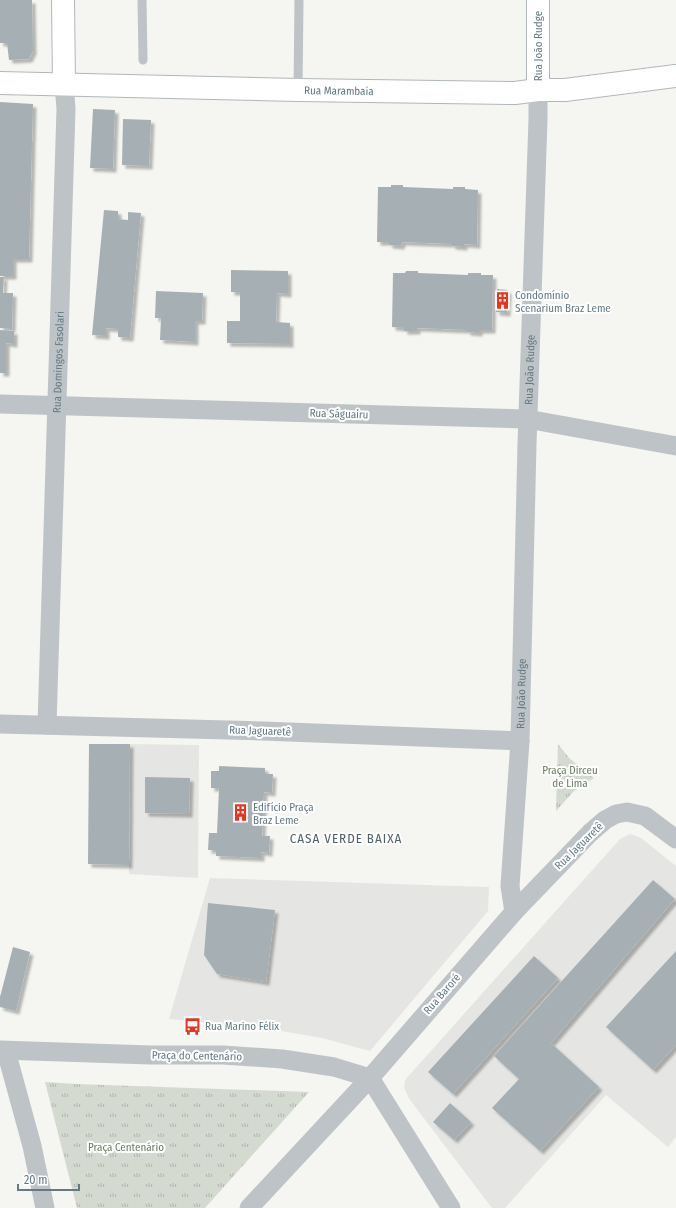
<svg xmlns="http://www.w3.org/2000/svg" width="676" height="1208" font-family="'Fira Sans Condensed',sans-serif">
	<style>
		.built { fill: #e5e6e4 }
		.park { fill: url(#park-tufts) }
		.building { fill: #a6b0b4; filter: url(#shadow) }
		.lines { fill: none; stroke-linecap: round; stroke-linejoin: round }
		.secondary-casing { stroke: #b0b7ba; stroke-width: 24 }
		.lane { stroke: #bdc3c6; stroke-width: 9 }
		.street { stroke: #bdc3c6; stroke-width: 19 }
		.secondary { stroke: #fff; stroke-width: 22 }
		.labels { text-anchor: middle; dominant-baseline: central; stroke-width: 4; stroke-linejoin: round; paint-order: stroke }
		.street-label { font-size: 11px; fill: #637983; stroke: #fff }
		.poi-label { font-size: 11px; fill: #637983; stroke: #fff; text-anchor: start }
		.park-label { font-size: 11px; fill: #6a7a62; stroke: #fff }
		.quarter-label { font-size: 13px; letter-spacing: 1px; fill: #516168; stroke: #fff }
	</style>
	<defs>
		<pattern id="park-tufts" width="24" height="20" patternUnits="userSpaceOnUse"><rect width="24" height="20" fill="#d5dad0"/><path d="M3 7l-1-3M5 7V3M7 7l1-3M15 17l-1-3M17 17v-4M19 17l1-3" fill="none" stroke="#b0b6ae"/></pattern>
		<filter id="shadow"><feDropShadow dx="3.5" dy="3.5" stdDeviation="1" flood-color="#0004"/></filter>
	</defs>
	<rect width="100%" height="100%" fill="#f5f5f1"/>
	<g class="built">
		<path d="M130 744 199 745 198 878 129 874Z"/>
		<path d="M630 834 641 838 676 866V1137L668 1147 606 1095 505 1208H492L410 1100 404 1088 405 1080 620 839Z"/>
		<path d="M210 878 489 887 488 911 370 1051 322 1038 270 1029 169 1019Z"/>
	</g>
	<g class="park">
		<path d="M558 744 569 758 594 778 574 791 556 811Z"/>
		<path d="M45 1082 76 1084 309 1092 205 1208H77Z"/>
	</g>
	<g class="building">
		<path d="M0 0H32L33 51 29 59 9 60 7 43H0Z"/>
		<path d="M0 102 33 104 29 259H13V276H0Z"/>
		<path d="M93 109 115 110 113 169 90 168Z"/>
		<path d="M123 119 151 120 149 166 122 165Z"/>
		<path d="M391 185H403V187L453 189V187H465V189L478 190 477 245 464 244V247L452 246V244L402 242 401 246 389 245V242H377L378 187H391Z"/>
		<path d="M104 210 118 211V219L128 220V212L141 213 130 338 118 337V329L106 328V336L92 335Z"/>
		<path d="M231 270 288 271V294L277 293 276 322 290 323V344L227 343V321H240V292H231Z"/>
		<path d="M406 271H418V273L468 275V273H481V275H493L492 330H479V333L467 332V330L417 328V331H404V328L392 327 393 273H405Z"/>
		<path d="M0 277H4L3 293H13L12 329 0 328Z"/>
		<path d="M497 289 508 290 507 313 496 312Z"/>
		<path d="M156 291 203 293 202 321H195V342L160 340 161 318H155Z"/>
		<path d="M0 330 14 331V344L6 343V373H0Z"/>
		<path d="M89 744H130L129 865 88 864Z"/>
		<path d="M219 766 265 768V774H273L272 793 264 792 262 836H270L269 853 261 852V858L216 856V850H208L209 833H217L219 788H211V771H219Z"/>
		<path d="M145 777 190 778 189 814 145 813Z"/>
		<path d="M653 880 675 899 551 1043 599 1087 540 1151 492 1108 519 1079 494 1056Z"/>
		<path d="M208 903 275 910 266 982 217 974 204 955Z"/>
		<path d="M13 947 30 952 16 1011 0 1007V997Z"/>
		<path d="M676 951V1045L653 1070 606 1027Z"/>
		<path d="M534 956 558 978 453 1094 428 1072Z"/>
		<path d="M450 1103 471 1122 454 1140 433 1122Z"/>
	</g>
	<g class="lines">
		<defs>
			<g id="secondary">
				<path d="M63 0 64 84"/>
				<path id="s3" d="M0 83 298 90 515 93 538 90H565L676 76"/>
				<path d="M538 90V0"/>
			</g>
		</defs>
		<use href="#secondary" class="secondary-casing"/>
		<g class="lane">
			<path d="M142 0 143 60"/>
			<path d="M298 90 299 0"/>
		</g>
		<g class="street">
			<path d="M0 404 527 419 676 446"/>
			<path d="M0 724 263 731 520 741"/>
			<path id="s1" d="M47 725 66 109 64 84"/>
			<path id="s2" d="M514 912 510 886 520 741 527 444 538 119V90"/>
			<path d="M0 1050 151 1055H223L282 1059 334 1067 370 1078"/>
			<path d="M6 1051 32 1146 45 1208"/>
			<path d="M370 1078 451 1208"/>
			<path d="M249 1208 370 1078 514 912 590 833 605 820 616 814 627 812 645 816 676 839"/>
		</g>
		<use href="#secondary" class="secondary"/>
	</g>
	<defs>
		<symbol id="building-bare" viewBox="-9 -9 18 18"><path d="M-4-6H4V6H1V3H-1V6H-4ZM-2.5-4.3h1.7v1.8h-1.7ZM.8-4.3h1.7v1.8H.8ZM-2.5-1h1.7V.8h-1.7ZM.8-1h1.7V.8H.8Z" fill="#e8341e" stroke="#fff" stroke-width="2.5" paint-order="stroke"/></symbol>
		<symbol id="bus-bare" viewBox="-9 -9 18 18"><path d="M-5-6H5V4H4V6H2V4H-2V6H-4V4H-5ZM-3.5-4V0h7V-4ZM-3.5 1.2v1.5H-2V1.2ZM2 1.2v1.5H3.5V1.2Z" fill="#e8341e" stroke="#fff" stroke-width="2.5" paint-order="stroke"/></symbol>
	</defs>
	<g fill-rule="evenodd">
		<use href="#building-bare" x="490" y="288" width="25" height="25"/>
		<use href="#building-bare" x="228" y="800" width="25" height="25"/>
		<use href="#bus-bare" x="180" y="1014" width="25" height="25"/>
	</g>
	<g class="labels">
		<g class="street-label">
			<text transform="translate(538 46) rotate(-90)">Rua João Rudge</text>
			<text stroke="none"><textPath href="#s3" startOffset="339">Rua Marambaia</textPath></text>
			<text stroke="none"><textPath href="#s1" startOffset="363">Rua Domingos Fasolari</textPath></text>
			<text stroke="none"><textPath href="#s2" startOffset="543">Rua João Rudge</textPath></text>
			<text transform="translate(339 414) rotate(2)">Rua Ságuairu</text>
			<text stroke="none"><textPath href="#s2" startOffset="219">Rua João Rudge</textPath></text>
			<text transform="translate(260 731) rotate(2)">Rua Jaguaretê</text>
			<text transform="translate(579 846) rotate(-44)">Rua Jaguaretê</text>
			<text transform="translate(442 994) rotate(-49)">Rua Baroré</text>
			<text transform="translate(197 1056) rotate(1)">Praça do Centenário</text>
		</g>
		<g class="poi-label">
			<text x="515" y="295">Condomínio<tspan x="515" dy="13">Scenarium Braz Leme</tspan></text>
			<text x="253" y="807">Edifício Praça<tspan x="253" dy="13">Braz Leme</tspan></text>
			<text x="205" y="1026">Rua Marino Félix</text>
		</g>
		<g class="park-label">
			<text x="570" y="770">Praça Dirceu<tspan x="570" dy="13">de Lima</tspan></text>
			<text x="126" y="1147">Praça Centenário</text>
		</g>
		<g class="quarter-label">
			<text x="346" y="838">CASA VERDE BAIXA</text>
		</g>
	</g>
	<path d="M18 1184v6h61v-6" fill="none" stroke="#637983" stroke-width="2"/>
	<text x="24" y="1184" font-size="12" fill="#637983" stroke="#ffffff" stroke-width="3" paint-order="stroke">20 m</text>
</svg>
